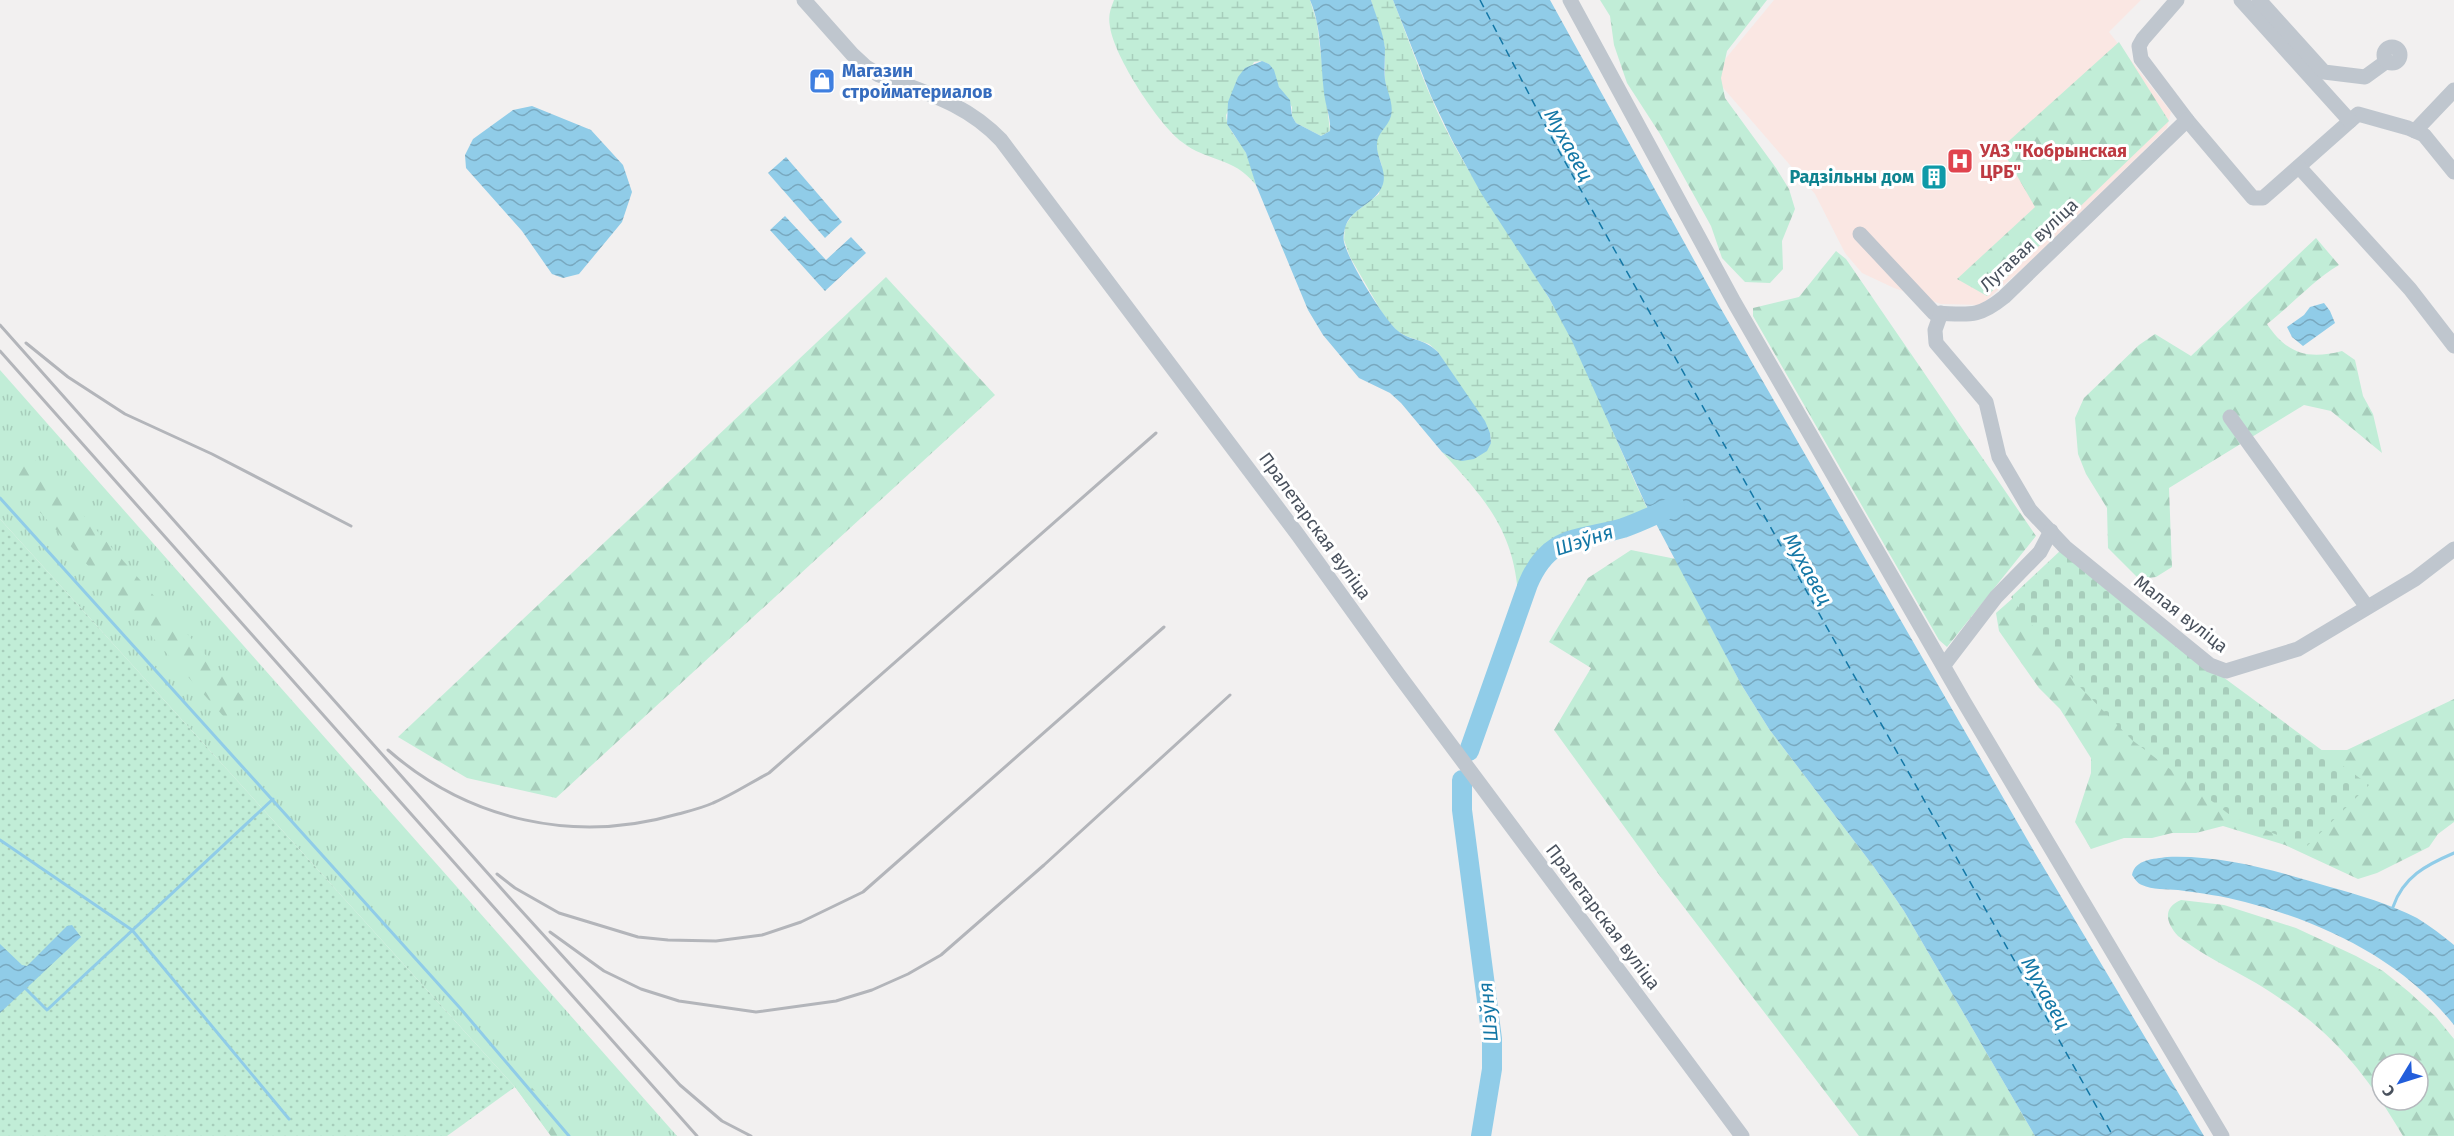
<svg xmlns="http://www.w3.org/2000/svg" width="2454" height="1136" font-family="'Fira Sans',sans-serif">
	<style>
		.medical { fill: #fae7e3 }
		.grass { fill: url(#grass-tufts) }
		.forest { fill: url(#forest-firs); fill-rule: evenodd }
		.wetland { fill: url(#wetland-marsh) }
		.cemetery { fill: url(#cemetery-stones) }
		.park { fill: url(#park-dots) }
		.water { fill: url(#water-waves) }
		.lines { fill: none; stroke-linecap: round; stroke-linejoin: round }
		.stream { stroke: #90cce8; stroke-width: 3 }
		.river { stroke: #90cce8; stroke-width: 20 }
		.ferry { stroke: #1377a6; stroke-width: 1.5; stroke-dasharray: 8 6; stroke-linecap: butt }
		.minor { stroke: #bfc6ce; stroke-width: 15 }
		.rail { stroke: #b3b5ba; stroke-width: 3 }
		.labels { text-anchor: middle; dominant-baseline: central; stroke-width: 6; stroke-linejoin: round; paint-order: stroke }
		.shop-label { font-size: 18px; font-weight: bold; fill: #366cbe; stroke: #fff; text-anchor: start }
		.health-label { font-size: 18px; font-weight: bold; fill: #be3a42; stroke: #fff; text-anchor: start }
		.culture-label { font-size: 18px; font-weight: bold; fill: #0d838f; stroke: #fff; text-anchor: end }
		.street-label { font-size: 18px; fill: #49515d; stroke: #fff }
		.water-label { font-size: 20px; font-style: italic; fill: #1377a6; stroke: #fff }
	</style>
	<defs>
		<pattern id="grass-tufts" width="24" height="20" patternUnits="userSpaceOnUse" patternTransform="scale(1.5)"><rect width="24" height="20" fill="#c1edd7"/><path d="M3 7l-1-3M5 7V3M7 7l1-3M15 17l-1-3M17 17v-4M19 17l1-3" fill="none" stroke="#a7cdbb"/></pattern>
		<pattern id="forest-firs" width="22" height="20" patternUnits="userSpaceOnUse" patternTransform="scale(1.5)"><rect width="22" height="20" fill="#c1edd7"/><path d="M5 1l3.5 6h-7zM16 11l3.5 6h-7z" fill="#a7cdbb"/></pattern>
		<pattern id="wetland-marsh" width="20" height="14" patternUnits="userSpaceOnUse" patternTransform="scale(1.5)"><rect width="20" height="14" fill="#c1edd7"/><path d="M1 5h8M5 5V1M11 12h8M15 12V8" fill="none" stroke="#a7cdbb"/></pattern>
		<pattern id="cemetery-stones" width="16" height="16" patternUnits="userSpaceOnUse" patternTransform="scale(1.5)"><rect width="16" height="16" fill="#c1edd7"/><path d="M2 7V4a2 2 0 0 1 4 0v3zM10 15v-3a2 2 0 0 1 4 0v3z" fill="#a7cdbb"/></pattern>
		<pattern id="park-dots" width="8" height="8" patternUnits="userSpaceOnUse" patternTransform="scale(1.5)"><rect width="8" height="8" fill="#c1edd7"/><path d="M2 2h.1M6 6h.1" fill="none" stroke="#a7cdbb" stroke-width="1.8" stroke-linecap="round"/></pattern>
		<pattern id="water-waves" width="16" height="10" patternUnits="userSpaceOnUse" patternTransform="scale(1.5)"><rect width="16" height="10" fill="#90cce8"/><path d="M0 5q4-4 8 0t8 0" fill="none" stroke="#78a8bf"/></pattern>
	</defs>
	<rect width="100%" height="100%" fill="#f2f0f0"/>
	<path class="medical" d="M1774 0H2141L2109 32 2171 112 2167 128 2031 261 1981 305 1941 304 1894 288 1862 273 1845 253 1815 194 1712 75Z"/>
	<path class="grass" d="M0 370 677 1136H551L515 1087 0 519Z"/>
	<g class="forest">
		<path d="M1600 0H1767L1727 51 1721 78 1725 98 1776 168 1789 189 1795 209 1782 241 1783 269 1770 283 1745 282 1722 258 1711 226 1660 134 1627 83 1614 45 1610 16Z"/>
		<path d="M2119 42 2169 121 1987 296 1957 279 2035 207 2001 148Z"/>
		<path d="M2316 238 2339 265C2312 281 2292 305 2267 324 2287 354 2308 360 2342 351L2355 360 2363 396 2373 414 2382 453 2331 411 2304 405 2169 488 2172 567 2156 577 2139 579 2108 548 2107 508 2086 474 2078 454 2075 418 2084 398 2139 345 2155 334 2191 356Z"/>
		<path d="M1836 251 1846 259 2036 536 1947 647 1939 640 1753 316V308L1799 297Z"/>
		<path d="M886 277 995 395 556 798 467 778 398 737Z"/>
		<path d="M32 458 36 461 245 700 246 705 230 720 225 718 12 481 11 472Z"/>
		<path d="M1631 550 1676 559 1741 684 1769 729 1874 867 1904 911 2035 1136H1859L1660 876 1554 730 1591 668 1549 642 1588 578Z"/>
		<path d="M2062 555 2198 666 2318 750H2347L2454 699V822L2438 834 2429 847 2377 873 2358 879 2285 845 2223 826 2196 833H2172L2152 838H2124L2091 849 2075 822 2091 773V758L2060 709 2039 688 1999 631 1996 613Z"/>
		<path d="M2181 900 2224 905 2296 928 2356 956 2383 971 2409 992 2436 1017 2454 1039V1136H2403C2361 1065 2327 1026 2256 983 2230 968 2202 955 2178 936 2166 923 2162 908 2181 900ZM2382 1064H2418V1100H2382Z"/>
		<path d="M526 1081 576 1136H551L515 1087 517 1082Z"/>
	</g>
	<g class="wetland">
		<path d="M1114 0H1310L1317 23 1330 131 1321 136 1296 123 1292 116V107L1279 87 1269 64 1261 61 1254 62 1226 115C1227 131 1239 139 1246 153 1251 163 1253 174 1256 185 1233 156 1207 162 1182 142 1158 124 1114 56 1110 27 1108 16 1110 10 1114 0Z"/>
		<path d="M1371 0H1393C1412 48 1428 97 1453 143 1490 211 1538 272 1573 342 1601 399 1623 459 1651 516L1630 526 1562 543 1546 553 1535 567 1519 610C1517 536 1491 505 1442 452L1453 459 1491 443 1490 433 1438 352 1429 344 1406 336 1397 331 1384 316 1350 257 1344 240 1345 226 1353 214 1379 194 1382 166 1376 148 1377 137 1390 118 1391 108 1385 81V47Z"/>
	</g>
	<path class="cemetery" d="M2062 549 2181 646 2369 785 2306 847 2230 815 2132 740 2076 683 2011 597Z"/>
	<path class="park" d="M0 519 515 1087 447 1136H0Z"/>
	<g class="water">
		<path d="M1310 0H1371C1376 16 1383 32 1385 48 1385 59 1384 70 1385 80 1387 92 1394 103 1391 116 1388 127 1377 133 1377 144 1376 157 1387 170 1383 184 1377 204 1350 208 1345 228 1344 232 1343 238 1344 242 1348 260 1384 320 1398 331 1412 342 1422 337 1438 352L1485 421 1490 433 1491 443 1487 451 1474 459 1462 461 1453 459 1442 452 1401 403 1390 393 1359 378 1323 335 1308 310 1256 185 1246 153 1227 124 1228 102 1238 77 1245 68 1262 61 1269 64 1274 70 1279 87 1290 100 1292 116 1296 123 1321 136 1330 131C1331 120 1327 110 1325 99 1320 67 1323 30 1310 0Z"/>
		<path d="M1393 0H1550L1720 307 2035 853 2204 1136H2035L1904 911 1874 867 1769 729 1741 684 1645 503 1572 341 1549 298 1481 193 1452 140 1431 96Z"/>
		<path d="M532 106 591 130 623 165 632 192 622 222 579 274 563 278 552 274 522 231 466 168 465 155 473 139 513 110Z"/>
		<path d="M786 157 842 222 825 238 768 173Z"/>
		<path d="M785 216 826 260 851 237 866 253 825 291 770 230Z"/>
		<path d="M2324 303 2330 311 2335 323 2303 346 2292 337 2287 327 2304 315 2310 307Z"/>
		<path d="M2167 857C2224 855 2276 871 2330 887 2359 895 2390 904 2417 918 2430 926 2442 935 2454 945V1025C2402 960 2325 923 2245 902 2223 896 2200 893 2178 890 2167 889 2152 890 2142 885 2137 883 2135 879 2132 875 2135 859 2154 859 2167 857Z"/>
		<path d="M72 925 81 937 0 1013V944L22 965 27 966 67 926Z"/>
	</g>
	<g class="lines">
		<g class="stream">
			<path d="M0 498 460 1008 569 1136"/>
			<path d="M0 840 132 930 289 1119"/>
			<path d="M2393 907C2403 877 2426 865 2454 853"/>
			<path d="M26 989 47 1010 273 799"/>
		</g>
		<g class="river">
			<path d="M1469 751 1528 584C1549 534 1578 541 1623 528 1641 522 1658 513 1675 506"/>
			<path d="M1462 780V810L1492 1039V1069L1481 1136"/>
		</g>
		<path class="ferry" d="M1480 0 1555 144 2113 1136"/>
		<g class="minor">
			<path d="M804 0 852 54 866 67 879 75C926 93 966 103 1001 140L1298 535 1398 674 1742 1136"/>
			<path d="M1570 0 1734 302 1964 702 2222 1136"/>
			<path d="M2177 0 2143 39 2139 46 2141 59 2187 120 2253 198H2263L2358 114 2408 128 2424 135 2454 172"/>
			<path d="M2241 0 2350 121"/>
			<path d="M2259 0 2324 72 2365 77 2387 61"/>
			<circle cx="2392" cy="55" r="8"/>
			<path d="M2415 131 2454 90"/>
			<path d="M2299 167 2410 289 2454 346"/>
			<path d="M1860 234 1934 313C1968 314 1977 319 2004 297L2187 120"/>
			<path d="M1941 313 1935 330 1936 343 1986 402 1999 457 2030 510 2065 547 2210 665 2226 671 2298 649 2415 579 2454 549"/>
			<path d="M2230 417 2367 607"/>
			<path d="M1944 665 1996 597 2040 552 2051 531"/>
		</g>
		<g class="rail">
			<path d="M0 325 517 906 680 1085 722 1121 751 1136"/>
			<path d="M26 343 68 377 125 414 212 454 351 526"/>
			<path d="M0 351 697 1136"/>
			<path d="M388 750C469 821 575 844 678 814 689 811 702 808 713 803 732 795 750 783 769 773L1156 433"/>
			<path d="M497 874 515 888 559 913 638 937 668 940 716 941 762 935 801 922 863 892 1164 627"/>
			<path d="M550 932 604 971 641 989 679 1001 756 1012 836 1001 872 990 908 974 941 955 1044 865 1230 695"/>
		</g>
	</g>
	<defs>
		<symbol id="shop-square" viewBox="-11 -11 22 22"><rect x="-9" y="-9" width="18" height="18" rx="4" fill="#3f7fe0" stroke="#fff"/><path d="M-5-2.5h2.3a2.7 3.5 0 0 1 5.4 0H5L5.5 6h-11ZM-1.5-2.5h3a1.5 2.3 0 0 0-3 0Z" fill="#fff"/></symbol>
		<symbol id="hospital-square" viewBox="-11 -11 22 22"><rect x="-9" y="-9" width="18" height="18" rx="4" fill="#e0444e" stroke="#fff"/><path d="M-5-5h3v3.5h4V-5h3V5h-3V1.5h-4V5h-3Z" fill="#fff"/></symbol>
		<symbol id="building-square" viewBox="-11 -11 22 22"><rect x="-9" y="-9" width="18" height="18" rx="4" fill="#0f9aa8" stroke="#fff"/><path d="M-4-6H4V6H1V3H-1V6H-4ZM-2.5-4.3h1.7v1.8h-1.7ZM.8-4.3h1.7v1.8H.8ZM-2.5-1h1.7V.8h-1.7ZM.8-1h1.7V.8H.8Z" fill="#fff"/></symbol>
	</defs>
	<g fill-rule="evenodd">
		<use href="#shop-square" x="807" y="66" width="30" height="30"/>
		<use href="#hospital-square" x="1945" y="146" width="30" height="30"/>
		<use href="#building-square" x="1919" y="162" width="30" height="30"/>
	</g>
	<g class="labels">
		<g class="shop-label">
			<text x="842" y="71">Магазин<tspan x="842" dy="21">стройматериалов</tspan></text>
		</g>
		<g class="health-label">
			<text x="1980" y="151">УАЗ "Кобрынская<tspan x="1980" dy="21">ЦРБ"</tspan></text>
		</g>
		<g class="culture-label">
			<text x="1914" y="177">Радзільны дом</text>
		</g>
		<g class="street-label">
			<text transform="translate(2029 245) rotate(-43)">Лугавая вуліца</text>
			<text transform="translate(1315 526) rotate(54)">Пралетарская вуліца</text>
			<text transform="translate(2181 614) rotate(38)">Малая вуліца</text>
			<text transform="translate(1603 917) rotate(53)">Пралетарская вуліца</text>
		</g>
		<g class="water-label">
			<text transform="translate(1569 145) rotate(61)">Мухавец</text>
			<text transform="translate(1584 540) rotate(-18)">Шэўня</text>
			<text transform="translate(1808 569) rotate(61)">Мухавец</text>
			<text transform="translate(2046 993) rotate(61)">Мухавец</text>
			<text transform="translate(1488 1012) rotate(-96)">Шэўня</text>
		</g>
	</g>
	<g transform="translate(2400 1082) rotate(232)"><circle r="28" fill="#ffffff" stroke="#b6b9be" stroke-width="1.5"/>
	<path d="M0-4.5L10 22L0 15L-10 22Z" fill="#225edb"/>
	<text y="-9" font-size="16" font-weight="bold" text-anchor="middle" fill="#49515d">С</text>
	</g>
</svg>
